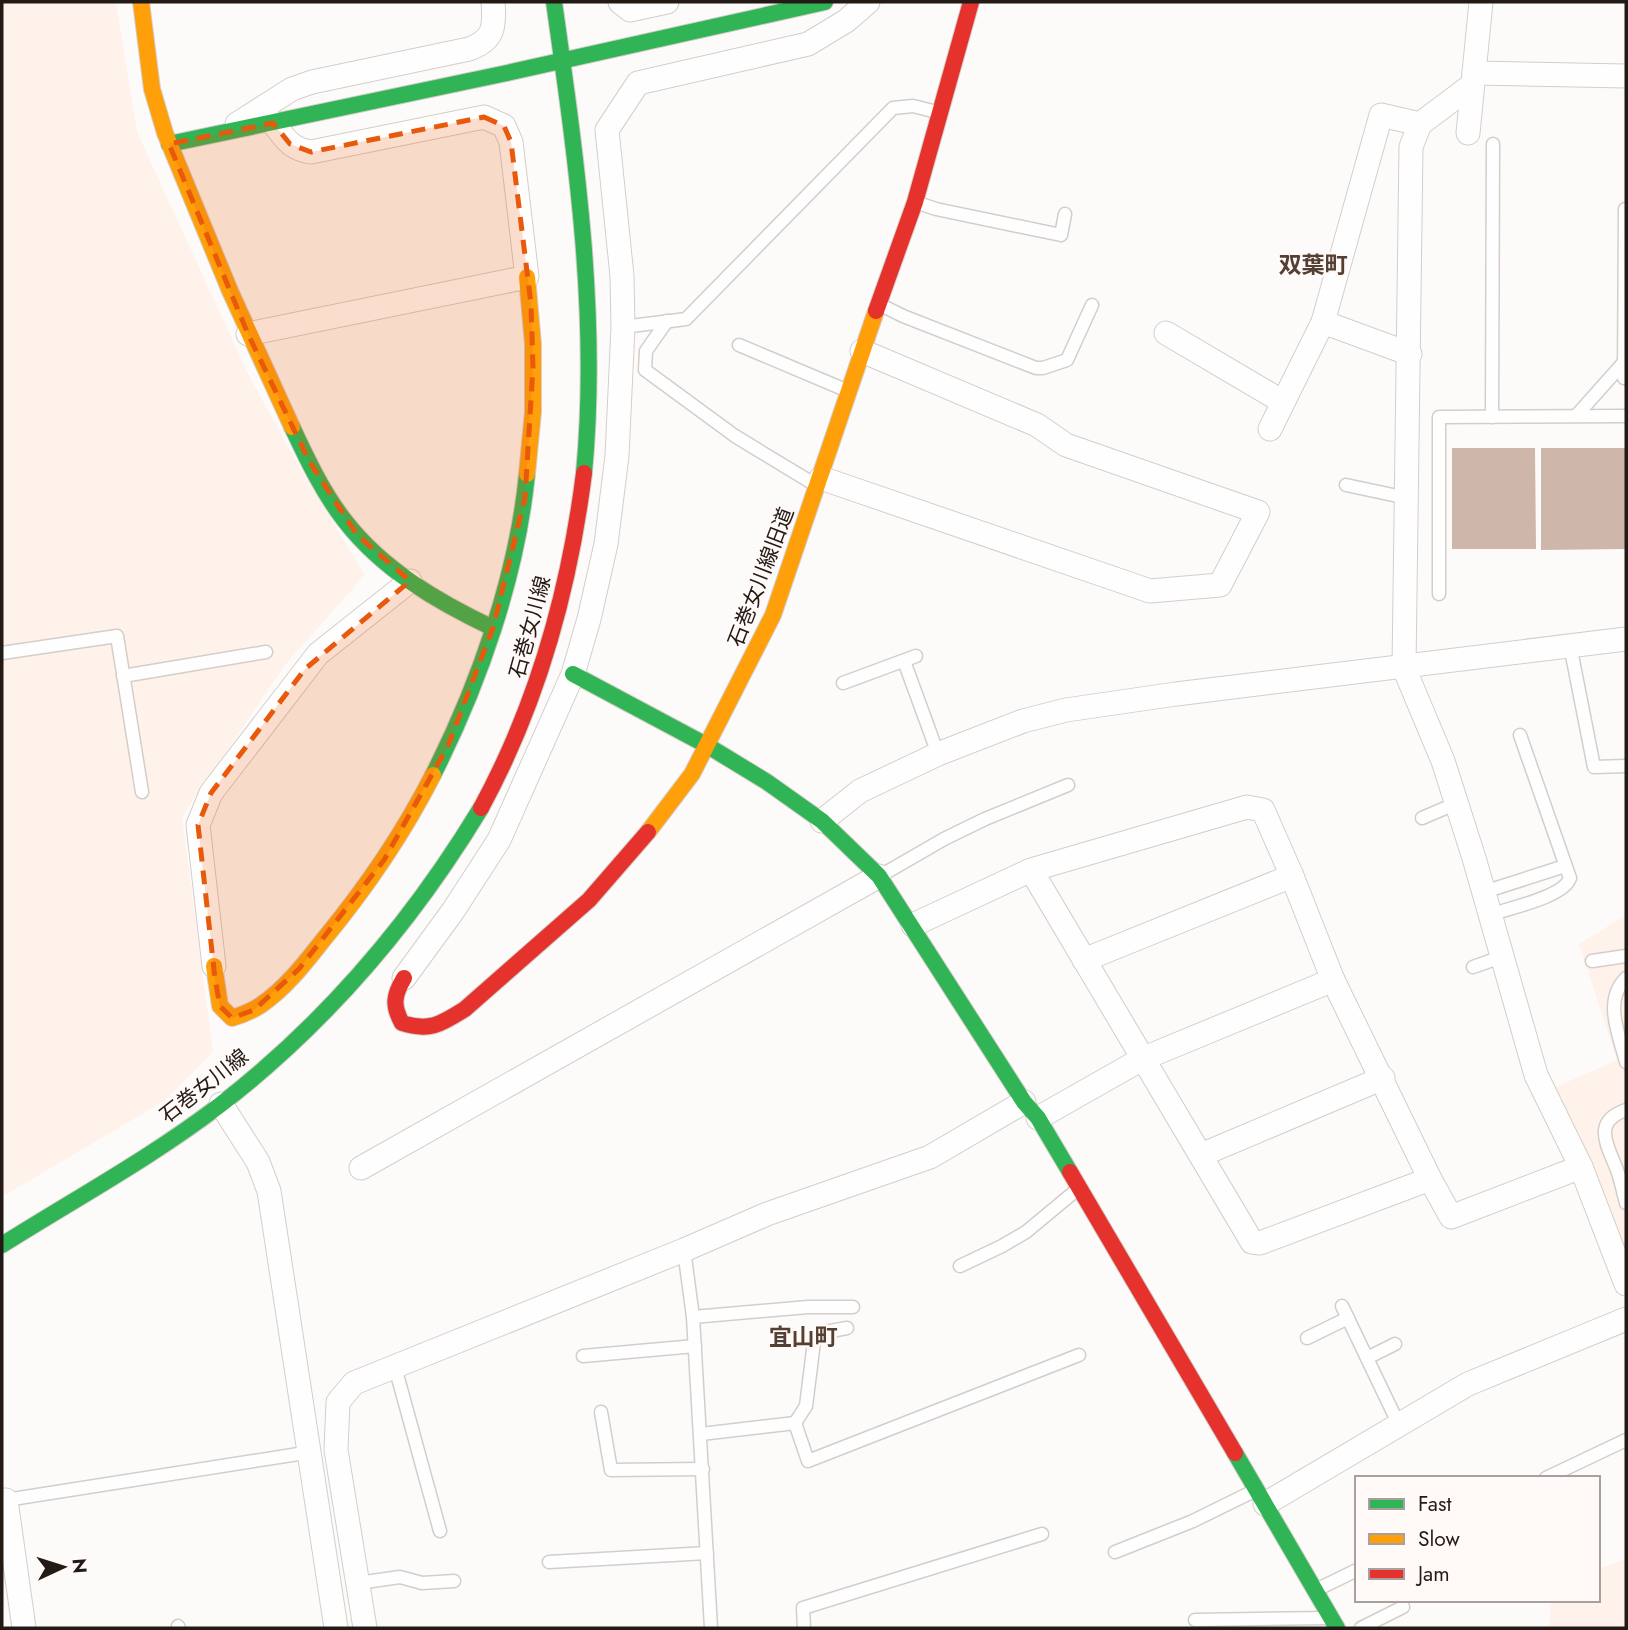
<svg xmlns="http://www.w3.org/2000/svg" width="1628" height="1630" font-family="Jost,'Noto Sans JP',sans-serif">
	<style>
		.built { fill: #fef2eb }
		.water { fill: #ceb7aa }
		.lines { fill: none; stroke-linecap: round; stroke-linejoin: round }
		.lane-casing { stroke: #d3ceca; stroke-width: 15 }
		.street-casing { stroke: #d3ceca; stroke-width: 25 }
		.fast-casing { stroke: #d3ceca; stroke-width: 18 }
		.slow-casing { stroke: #d3ceca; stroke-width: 18 }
		.jam-casing { stroke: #d3ceca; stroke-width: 18 }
		.lane { stroke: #fffefe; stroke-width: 12 }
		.street { stroke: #fffefe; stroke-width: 23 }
		.fast { stroke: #30b455; stroke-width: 16 }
		.slow { stroke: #ff9f0a; stroke-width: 16 }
		.jam { stroke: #e5322d; stroke-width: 16 }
		.marked { fill: #e8590c; fill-opacity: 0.2; stroke: #e8590c; stroke-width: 5; stroke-dasharray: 14 9; stroke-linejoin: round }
		.labels { text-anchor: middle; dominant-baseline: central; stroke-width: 5; stroke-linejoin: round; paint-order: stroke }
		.street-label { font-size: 21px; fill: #231a15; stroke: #fffaf7 }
		.neighbourhood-label { font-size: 23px; font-weight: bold; fill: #533f34; stroke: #fffaf7 }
	</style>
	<rect width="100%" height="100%" fill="#fdfbf9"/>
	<g class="built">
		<path d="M2 2H116L137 132 251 380 302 471 365 575 285 665 182 817 213 1052 164 1101 2 1197Z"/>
		<path d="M1626 915V1260L1556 1087 1617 1060 1579 944Z"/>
		<path d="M1626 1559V1628H1549L1551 1600H1598V1569Z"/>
	</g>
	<g class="water">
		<path d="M1452 448H1535L1536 549H1452Z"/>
		<path d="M1541 448H1625L1626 549 1541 550Z"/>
	</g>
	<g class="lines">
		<defs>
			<g id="lane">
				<path d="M915 202 936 209 1061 235 1065 214"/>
				<path d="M1625 209 1624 378H1626"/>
				<path d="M879 304 903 316 1036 368H1043L1067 360 1092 305"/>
				<path d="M667 321 646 351 645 370 735 436 814 484"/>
				<path d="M623 327 686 319 893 108 913 106 937 112"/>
				<path d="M739 345 848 391"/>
				<path d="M1576 416 1625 361"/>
				<path d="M1492 417 1493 144"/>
				<path d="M1346 485 1407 498"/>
				<path d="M1439 594V417L1626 416"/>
				<path d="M1570 645 1594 767 1626 766"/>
				<path d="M2 653 117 636 142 792"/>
				<path d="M904 661 938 754"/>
				<path d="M123 676 266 652"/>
				<path d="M843 683 916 656"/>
				<path d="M1422 818 1457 803"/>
				<path d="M880 876 944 839 985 819 1068 785"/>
				<path d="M1484 892 1565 866"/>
				<path d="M1490 915C1509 908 1564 897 1570 878L1520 735"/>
				<path d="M1592 961 1626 956"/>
				<path d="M1473 967 1501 957"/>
				<path d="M1626 978C1603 1001 1619 1034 1626 1062"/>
				<path d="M1626 1110C1591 1122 1608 1146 1617 1170 1621 1181 1623 1192 1626 1203"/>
				<path d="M684 1250 693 1317 711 1628"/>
				<path d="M960 1266 1002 1246 1026 1232 1079 1188"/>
				<path d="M1342 1306 1399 1425"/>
				<path d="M693 1317 808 1307H853"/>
				<path d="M1307 1338 1348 1318"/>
				<path d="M583 1356 695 1346"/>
				<path d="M1367 1358 1395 1344"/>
				<path d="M395 1367 440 1531"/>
				<path d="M601 1412 611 1470 703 1469"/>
				<path d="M795 1423 806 1406 814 1342 825 1332 847 1328"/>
				<path d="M701 1434 795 1423 808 1461 1079 1355"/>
				<path d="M1546 1478 1626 1440"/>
				<path d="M6 1500 311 1452"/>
				<path d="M1115 1552 1193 1521 1256 1490"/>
				<path d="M549 1562 707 1553"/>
				<path d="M358 1583 400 1577 422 1583 454 1581"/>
				<path d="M1316 1590 1357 1570"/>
				<path d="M1195 1620 1328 1618"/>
				<path d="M178 1626 179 1628"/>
				<path d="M804 1628 803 1608 1042 1534"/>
				<path d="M1361 1628 1403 1607"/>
			</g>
			<g id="street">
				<path d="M620 2 630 10 667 2"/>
				<path d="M1474 73 1626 76"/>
				<path d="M1472 85 1420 124 1411 147 1404 668 1443 761 1474 858 1536 1075 1581 1167 1626 1284"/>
				<path d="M237 124 292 89 312 82 469 49C494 40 495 27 493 2"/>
				<path d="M1468 133 1481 2"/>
				<path d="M1323 322 1410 354"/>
				<path d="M1166 333 1283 402"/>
				<path d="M248 334 527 277 511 142 504 126 484 117 311 152C290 149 285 138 273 123"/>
				<path d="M1270 429 1323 322 1381 115 1420 124"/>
				<path d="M821 478 1150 591 1220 585 1258 512 1066 445 1037 425 862 351"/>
				<path d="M822 821 860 791 938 754 1023 721 1066 710 1176 694 1626 639"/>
				<path d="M913 925 1031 870 1247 807 1263 810 1292 876 1333 980 1430 1179 1260 1243 1252 1242 1031 870"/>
				<path d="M1084 960 1292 876"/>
				<path d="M214 966 198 825 211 793 318 654 410 581"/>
				<path d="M404 978 453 911 499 840 573 674 589 619 606 544 617 456 623 327 622 276 607 130 638 83 808 44 846 21 868 2"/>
				<path d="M221 1104 258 1162 269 1191 336 1628"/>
				<path d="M1038 1118 1142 1059 1333 980"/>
				<path d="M1201 1155 1383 1078"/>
				<path d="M361 1168 879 876"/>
				<path d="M1430 1179 1451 1217 1581 1167"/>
				<path d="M6 1500 24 1628"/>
				<path d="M1265 1504 1468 1384 1626 1319"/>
				<path d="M365 1628 336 1450 338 1402 354 1383 684 1250 767 1214 930 1157 1024 1102"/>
			</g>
			<g id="fast">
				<path d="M554 2C576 158 599 315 584 473"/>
				<path d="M169 144 507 73 825 2"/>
				<path d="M292 427C307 459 323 493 345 521 383 570 438 602 493 628"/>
				<path d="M573 674 708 746 767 782 822 821 879 876 1024 1102 1038 1118 1070 1172"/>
				<path d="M433 775C479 684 517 576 527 474"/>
				<path d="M2 1245C75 1199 152 1157 220 1105 326 1023 412 922 481 808"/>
				<path d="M1235 1453 1337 1628"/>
			</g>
			<g id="slow">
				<path d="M141 2 152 89 165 133 230 291 292 427"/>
				<path d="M527 474 533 412V344L527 277"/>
				<path d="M648 832 692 774 773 615 876 311"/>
				<path d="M214 966 220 1006 232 1018C242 1015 252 1011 261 1005 286 988 305 963 324 939 366 888 403 834 433 775"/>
			</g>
			<g id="jam">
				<path d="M876 311 915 202 971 2"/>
				<path d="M481 808C538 703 569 592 584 473"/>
				<path d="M404 978C394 995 392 1005 402 1023 430 1032 441 1024 465 1009L589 900 648 832"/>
				<path d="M1070 1172 1235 1453"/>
			</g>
		</defs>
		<use href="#lane" class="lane-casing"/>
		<use href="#street" class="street-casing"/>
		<use href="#fast" class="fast-casing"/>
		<use href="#slow" class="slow-casing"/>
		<use href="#jam" class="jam-casing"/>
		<use href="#lane" class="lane"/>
		<use href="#street" class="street"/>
		<use href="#fast" class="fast"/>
		<use href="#slow" class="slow"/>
		<use href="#jam" class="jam"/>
	</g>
	<path class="marked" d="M484 117 504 126 511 142 531 304 533 367 525 498 493 628 448 746 384 860 299 969 254 1010 232 1018 220 1006 215 979 198 825 211 793 305 669 410 581 357 535 309 461 248 334 169 144 273 123 290 144 311 152Z"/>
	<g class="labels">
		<g class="street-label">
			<text transform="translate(761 577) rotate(-69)">石巻女川線旧道</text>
			<text transform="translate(530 627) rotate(-75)">石巻女川線</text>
			<text transform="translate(204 1086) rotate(-38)">石巻女川線</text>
		</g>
		<g class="neighbourhood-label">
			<text x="1313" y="265">双葉町</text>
			<text x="803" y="1337">宜山町</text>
		</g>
	</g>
	<rect width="1628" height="1630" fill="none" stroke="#231a15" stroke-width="7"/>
	<rect x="1355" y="1476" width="245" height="126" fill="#fffaf7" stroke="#a7a09d" stroke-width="2"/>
	<rect x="1369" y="1499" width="35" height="10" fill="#30b455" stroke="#a7a09d" stroke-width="2"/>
	<text x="1418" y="1511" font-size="21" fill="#231a15">Fast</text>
	<rect x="1369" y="1534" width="35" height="10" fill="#ff9f0a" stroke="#a7a09d" stroke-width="2"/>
	<text x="1418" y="1546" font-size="21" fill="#231a15">Slow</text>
	<rect x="1369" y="1569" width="35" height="10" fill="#e5322d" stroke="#a7a09d" stroke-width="2"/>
	<text x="1418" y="1581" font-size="21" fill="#231a15">Jam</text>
	<g transform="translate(63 1567) rotate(86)" stroke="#fffaf7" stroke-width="5" paint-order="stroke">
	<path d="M0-5L12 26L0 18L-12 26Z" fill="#231a15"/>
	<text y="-10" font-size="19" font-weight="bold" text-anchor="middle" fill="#231a15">N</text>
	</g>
</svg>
